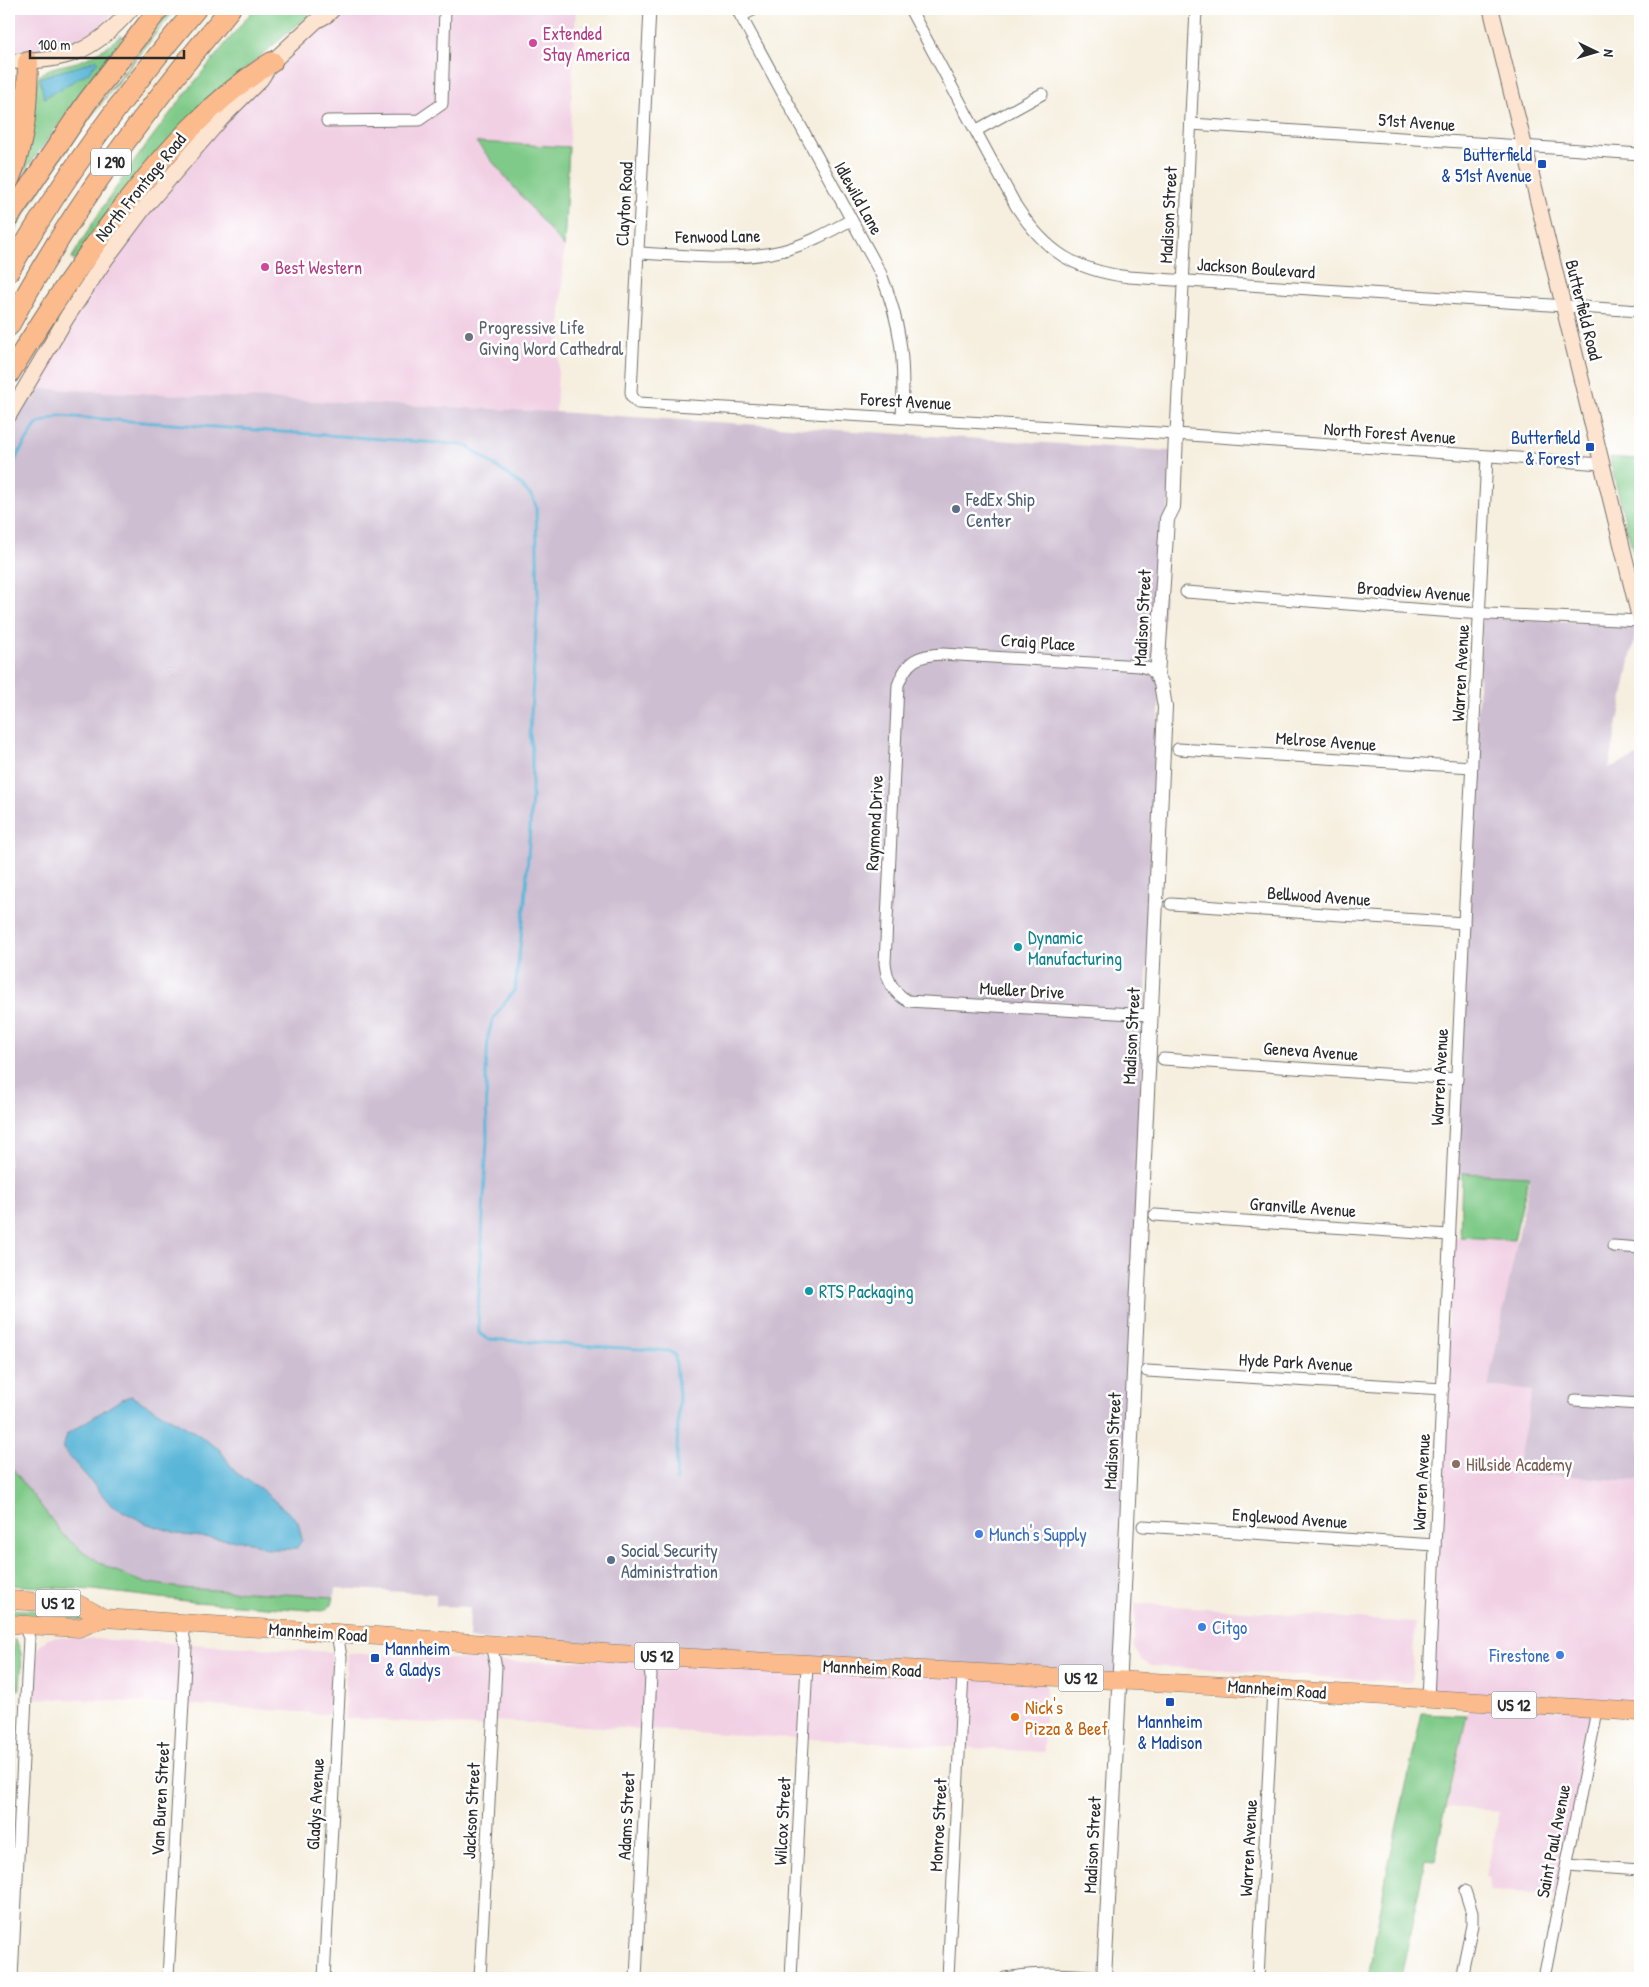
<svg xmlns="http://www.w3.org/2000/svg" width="1649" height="1987" font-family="'Patrick Hand',sans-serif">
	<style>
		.built { fill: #f1d0e4 }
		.industrial { fill: #cebed1 }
		.green { fill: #7fca88; stroke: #557a5a }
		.water { fill: #5ab6d8; stroke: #427082 }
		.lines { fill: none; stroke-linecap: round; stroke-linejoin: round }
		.stream { stroke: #5ab6d8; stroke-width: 3 }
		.minor-casing { stroke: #72706a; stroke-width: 13 }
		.tertiary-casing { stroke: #72706a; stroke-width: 16 }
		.secondary-casing { stroke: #72706a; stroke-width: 17 }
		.primary-casing { stroke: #72706a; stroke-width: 19 }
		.motorway-casing { stroke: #72706a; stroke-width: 22 }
		.minor { stroke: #fff; stroke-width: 11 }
		.tertiary { stroke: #fff; stroke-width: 14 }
		.secondary { stroke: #fde4d1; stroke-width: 15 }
		.primary { stroke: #fbbb8d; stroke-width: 18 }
		.motorway { stroke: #fbbb8d; stroke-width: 20 }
		.hotel-dot { fill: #d1479c; stroke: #fff; stroke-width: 2 }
		.transit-dot { fill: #1a4fb4; stroke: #fff; stroke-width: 2 }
		.worship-dot { fill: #6b7280; stroke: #fff; stroke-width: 2 }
		.service-dot { fill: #5c6f8a; stroke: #fff; stroke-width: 2 }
		.culture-dot { fill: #0f9aa8; stroke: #fff; stroke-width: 2 }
		.education-dot { fill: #8d6e63; stroke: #fff; stroke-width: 2 }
		.shop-dot { fill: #3f7fe0; stroke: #fff; stroke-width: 2 }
		.food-dot { fill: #e8710a; stroke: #fff; stroke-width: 2 }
		.labels { text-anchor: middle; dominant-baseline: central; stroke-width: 5; stroke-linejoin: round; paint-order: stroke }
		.shield { fill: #fff; stroke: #6b6b6b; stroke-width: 1 }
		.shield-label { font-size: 16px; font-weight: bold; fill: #2b2b2b }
		.hotel-label { font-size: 18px; fill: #b23c85; stroke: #fff; text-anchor: start }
		.street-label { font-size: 18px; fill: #2b2b2b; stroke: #fff }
		.transit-label { font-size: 18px; fill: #164399; stroke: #fff; text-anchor: end }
		.worship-label { font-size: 18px; fill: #5b616d; stroke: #fff; text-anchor: start }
		.service-label { font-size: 18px; fill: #4e5e75; stroke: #fff; text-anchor: start }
		.culture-label { font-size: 18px; fill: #0d838f; stroke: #fff; text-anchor: start }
		.education-label { font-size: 18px; fill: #785e54; stroke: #fff; text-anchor: start }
		.shop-label { font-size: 18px; fill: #366cbe; stroke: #fff; text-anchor: start }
		.food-label { font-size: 18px; fill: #c56008; stroke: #fff; text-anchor: start }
	</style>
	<rect width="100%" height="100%" fill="#fff"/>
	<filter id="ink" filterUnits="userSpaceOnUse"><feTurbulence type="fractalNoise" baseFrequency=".02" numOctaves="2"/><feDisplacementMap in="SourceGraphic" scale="10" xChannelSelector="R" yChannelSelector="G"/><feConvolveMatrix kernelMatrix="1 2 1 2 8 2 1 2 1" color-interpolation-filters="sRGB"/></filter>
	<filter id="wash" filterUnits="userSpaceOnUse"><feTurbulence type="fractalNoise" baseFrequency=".0096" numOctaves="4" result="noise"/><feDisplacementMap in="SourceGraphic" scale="20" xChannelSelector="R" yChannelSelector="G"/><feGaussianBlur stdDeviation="1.12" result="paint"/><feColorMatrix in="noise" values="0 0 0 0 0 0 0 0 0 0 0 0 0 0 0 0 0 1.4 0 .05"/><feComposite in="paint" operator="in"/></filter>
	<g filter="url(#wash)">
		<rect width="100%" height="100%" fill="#f6efdf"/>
		<g class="built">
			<path d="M9 9H118L99 28 84 37 49 49 26 50H9Z"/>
			<path d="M339 9H576L556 412 30 388 121 244 224 121Z"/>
			<path d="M1452 1237 1517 1241 1488 1386 1532 1391 1516 1474 1640 1481V1711L1430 1698Z"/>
			<path d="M1135 1603 1415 1623 1412 1675 1410 1683 1152 1666 1142 1661 1134 1648Z"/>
			<path d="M57 1637 332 1652 329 1714 185 1704 34 1698 35 1666 39 1647 47 1639Z"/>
			<path d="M347 1653 515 1662 653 1659 1046 1678 1044 1752 492 1721 491 1727 344 1718Z"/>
			<path d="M1469 1705 1592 1711 1556 1894 1489 1891 1490 1879 1486 1876 1500 1811 1448 1807Z"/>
		</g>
		<g class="industrial">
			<path d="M30 388 556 412 1171 451 1115 1674 469 1639 470 1607 436 1606V1594L335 1588 334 1597 179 1588 139 1581 107 1567 81 1550 63 1535 9 1464V429Z"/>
			<path d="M1482 617 1637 625 1609 768 1640 755V1481L1516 1474 1532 1391 1488 1386 1530 1177 1455 1173Z"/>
		</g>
		<g class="green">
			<path d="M172 9H176C116 82 57 158 9 240V231L57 159Z"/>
			<path d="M254 9H316L243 71 75 261 71 259C123 169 188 89 254 9Z"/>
			<path d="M121 35 123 37 100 67 18 180 38 77C48 66 63 66 77 62 94 56 108 47 121 35Z"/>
			<path d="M9 75 16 81 20 89 9 163Z"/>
			<path d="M476 142 569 147 564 247Z"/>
			<path d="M1610 457 1640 459V580L1611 465Z"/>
			<path d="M1462 1173 1529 1176 1514 1240 1460 1237Z"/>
			<path d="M9 1464 63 1535 81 1550 107 1567 139 1581 179 1588 334 1597 332 1605 323 1611 194 1602 93 1590 9 1585Z"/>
			<path d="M9 1609 84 1613V1620L9 1615Z"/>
			<path d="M14 1639C26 1652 20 1672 20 1689L18 1690H11Z"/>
			<path d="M1422 1713 1467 1715 1434 1861 1425 1860 1401 1978H1368L1388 1867Z"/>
		</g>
		<g class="water">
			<path d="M96 59 98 61 88 73 44 98 40 78C58 70 79 69 96 59Z"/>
			<path d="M131 1396 196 1433 220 1450 235 1472 261 1489 298 1521 302 1540 296 1549H268L251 1542 183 1535 148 1524 112 1506 63 1449 67 1434 122 1399Z"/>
		</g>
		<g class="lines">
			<path class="stream" d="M9 477 18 454 37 424 59 416 466 445 519 483 533 498 536 507 538 595 530 732 532 752V796L525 902 515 989 493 1019 488 1036 486 1072 487 1140 478 1310 479 1333 487 1339 669 1351 675 1355 679 1395 676 1481"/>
		</g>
	</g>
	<g filter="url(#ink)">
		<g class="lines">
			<defs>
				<g id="minor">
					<path d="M650 9 631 392 632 397 638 403 1176 434 1602 464"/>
					<path d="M737 9 881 274C902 326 905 363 902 418"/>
					<path d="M910 9 1016 206C1046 252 1074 270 1129 277L1640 311"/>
					<path d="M741 16 755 9"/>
					<path d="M327 121 419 120 442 104 445 9"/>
					<path d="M1191 124 1640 154"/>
					<path d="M977 130 1042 94"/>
					<path d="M639 253C686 255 735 262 781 251 806 245 829 232 851 220"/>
					<path d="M1176 434 1196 9"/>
					<path d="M1186 592 1467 613 1640 621"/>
					<path d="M1178 749 1472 767"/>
					<path d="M1171 904 1464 923"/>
					<path d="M1150 1015 908 1001C892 992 887 980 885 963L898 685C907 660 918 655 943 654L1140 666 1150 669 1157 676"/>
					<path d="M1163 1059 1457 1079"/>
					<path d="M1155 1215 1449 1235"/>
					<path d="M1613 1246 1640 1248"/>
					<path d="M1147 1371 1443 1389"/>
					<path d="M1575 1400 1640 1404"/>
					<path d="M1143 1526 1435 1545"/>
					<path d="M1428 1699 1464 923 1487 457"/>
					<path d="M1567 1865 1640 1870"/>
					<path d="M12 1978 29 1638 24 1625"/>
					<path d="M168 1978 186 1647 181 1623"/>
					<path d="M324 1978 341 1657 337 1633"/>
					<path d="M480 1978 496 1667 491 1645"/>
					<path d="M636 1978 651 1675 646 1656"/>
					<path d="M791 1978 807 1665"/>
					<path d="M948 1978 963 1673"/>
					<path d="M1005 1978C1039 1972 1070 1974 1104 1977"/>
					<path d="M1258 1978 1273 1689"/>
					<path d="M1461 1978 1472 1925V1913L1465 1891"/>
					<path d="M1544 1978 1597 1711"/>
				</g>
				<path id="tertiary" d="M1104 1978 1122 1630 1165 707 1161 683 1157 676 1167 519 1173 507 1176 434"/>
				<g id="secondary">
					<path d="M1491 9 1640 620"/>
					<path d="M9 61C65 63 94 52 131 9"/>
					<path d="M9 415 67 317 105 260 144 208 221 119 261 79 272 62 316 21 327 15 333 9"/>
				</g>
				<g id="primary">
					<path d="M9 1600 78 1604 104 1618 337 1633 619 1654 1209 1685 1640 1712"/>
					<path d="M9 1624 79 1628 104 1618"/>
				</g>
				<g id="motorway">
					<path d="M9 180C26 141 27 103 28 62"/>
					<path d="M9 217 87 102 159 9"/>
					<path d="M9 271C63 177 127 91 196 9"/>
					<path d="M9 326C69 212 147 108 230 9"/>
					<path d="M9 374C43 318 80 263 120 211 163 155 212 99 272 62"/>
				</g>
			</defs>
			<use href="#minor" class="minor-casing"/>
			<use href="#tertiary" class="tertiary-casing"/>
			<use href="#secondary" class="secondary-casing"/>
			<use href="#primary" class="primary-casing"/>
			<use href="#motorway" class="motorway-casing"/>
			<use href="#minor" class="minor"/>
			<use href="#tertiary" class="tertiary"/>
			<use href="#secondary" class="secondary"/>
			<use href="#primary" class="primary"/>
			<use href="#motorway" class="motorway"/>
		</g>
	</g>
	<g class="hotel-dot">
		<circle cx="533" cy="43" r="5"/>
		<circle cx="265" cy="267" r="5"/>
	</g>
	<g class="transit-dot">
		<rect x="1537" y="159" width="10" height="10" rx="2.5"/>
		<rect x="1585" y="442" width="10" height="10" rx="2.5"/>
		<rect x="370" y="1653" width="10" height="10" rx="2.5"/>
		<rect x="1165" y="1697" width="10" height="10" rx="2.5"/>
	</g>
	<circle class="worship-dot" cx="469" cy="337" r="5"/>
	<g class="service-dot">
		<circle cx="956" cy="509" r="5"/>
		<circle cx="611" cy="1560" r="5"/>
	</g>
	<g class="culture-dot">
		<circle cx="1018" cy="947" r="5"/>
		<circle cx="809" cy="1291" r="5"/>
	</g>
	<circle class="education-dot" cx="1456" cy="1464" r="5"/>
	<g class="shop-dot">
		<circle cx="979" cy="1534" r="5"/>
		<circle cx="1202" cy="1627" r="5"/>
		<circle cx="1560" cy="1655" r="5"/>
	</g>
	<circle class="food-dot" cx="1015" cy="1717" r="5"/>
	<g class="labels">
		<g class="shield">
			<rect x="91" y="148.5" width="40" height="27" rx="4"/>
			<rect x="35.5" y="1589.5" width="45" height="27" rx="4"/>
			<rect x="634.5" y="1642.5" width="45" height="27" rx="4"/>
			<rect x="1058.5" y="1664.5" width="45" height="27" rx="4"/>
			<rect x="1491.5" y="1691.5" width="45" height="27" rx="4"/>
		</g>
		<g class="shield-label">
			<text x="111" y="162">I 290</text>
			<text x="58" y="1603">US 12</text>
			<text x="657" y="1656">US 12</text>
			<text x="1081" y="1678">US 12</text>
			<text x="1514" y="1705">US 12</text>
		</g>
		<g class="hotel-label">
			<text x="543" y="33">Extended<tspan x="543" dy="21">Stay America</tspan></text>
			<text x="275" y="267">Best Western</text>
		</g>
		<g class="street-label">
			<text transform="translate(1417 122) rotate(4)">51st Avenue</text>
			<text transform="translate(140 187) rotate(-51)">North Frontage Road</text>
			<text transform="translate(859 198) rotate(61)">Idlewild Lane</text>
			<text transform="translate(624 204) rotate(-87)">Clayton Road</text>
			<text transform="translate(1168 215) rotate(-87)">Madison Street</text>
			<text transform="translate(718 236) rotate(-1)">Fenwood Lane</text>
			<text transform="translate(1256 268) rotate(4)">Jackson Boulevard</text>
			<text transform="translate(1584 310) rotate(76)">Butterfield Road</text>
			<text transform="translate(906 401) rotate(3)">Forest Avenue</text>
			<text transform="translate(1390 433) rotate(4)">North Forest Avenue</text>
			<text transform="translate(1414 591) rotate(4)">Broadview Avenue</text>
			<text transform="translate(1142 618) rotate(-87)">Madison Street</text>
			<text transform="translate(1038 642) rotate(4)">Craig Place</text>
			<text transform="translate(1460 673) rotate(-87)">Warren Avenue</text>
			<text transform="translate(1326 741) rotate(4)">Melrose Avenue</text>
			<text transform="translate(874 823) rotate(-87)">Raymond Drive</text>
			<text transform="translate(1319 896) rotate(4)">Bellwood Avenue</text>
			<text transform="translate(1022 990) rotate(3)">Mueller Drive</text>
			<text transform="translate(1131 1036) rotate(-87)">Madison Street</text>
			<text transform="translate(1311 1051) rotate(4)">Geneva Avenue</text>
			<text transform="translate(1439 1077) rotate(-87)">Warren Avenue</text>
			<text transform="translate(1303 1207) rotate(4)">Granville Avenue</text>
			<text transform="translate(1296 1362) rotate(3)">Hyde Park Avenue</text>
			<text transform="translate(1112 1441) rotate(-87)">Madison Street</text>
			<text transform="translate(1421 1482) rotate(-87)">Warren Avenue</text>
			<text transform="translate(1290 1518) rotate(4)">Englewood Avenue</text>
			<text transform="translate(318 1632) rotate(4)">Mannheim Road</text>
			<text transform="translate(872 1668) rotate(3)">Mannheim Road</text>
			<text transform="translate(1277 1689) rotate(4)">Mannheim Road</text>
			<text transform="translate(160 1799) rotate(-87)">Van Buren Street</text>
			<text transform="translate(315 1804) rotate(-87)">Gladys Avenue</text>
			<text transform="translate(471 1811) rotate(-87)">Jackson Street</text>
			<text transform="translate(626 1816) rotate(-87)">Adams Street</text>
			<text transform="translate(782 1821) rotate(-87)">Wilcox Street</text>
			<text transform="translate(938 1825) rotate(-87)">Monroe Street</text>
			<text transform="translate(1553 1841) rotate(-79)">Saint Paul Avenue</text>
			<text transform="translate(1092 1845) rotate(-87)">Madison Street</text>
			<text transform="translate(1248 1848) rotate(-87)">Warren Avenue</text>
		</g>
		<g class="transit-label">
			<text x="1532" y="154">Butterfield<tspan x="1532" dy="21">&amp; 51st Avenue</tspan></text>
			<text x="1580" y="437">Butterfield<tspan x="1580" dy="21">&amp; Forest</tspan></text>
			<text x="385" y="1648" text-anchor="start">Mannheim<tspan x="385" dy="21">&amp; Gladys</tspan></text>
			<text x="1170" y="1721" text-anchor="middle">Mannheim<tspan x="1170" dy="21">&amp; Madison</tspan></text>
		</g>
		<g class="worship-label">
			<text x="479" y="327">Progressive Life<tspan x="479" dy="21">Giving Word Cathedral</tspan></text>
		</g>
		<g class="service-label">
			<text x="966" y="499">FedEx Ship<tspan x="966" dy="21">Center</tspan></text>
			<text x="621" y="1550">Social Security<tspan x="621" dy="21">Administration</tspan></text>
		</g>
		<g class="culture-label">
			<text x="1028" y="937">Dynamic<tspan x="1028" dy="21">Manufacturing</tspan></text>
			<text x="819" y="1291">RTS Packaging</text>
		</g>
		<g class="education-label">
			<text x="1466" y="1464">Hillside Academy</text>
		</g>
		<g class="shop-label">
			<text x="989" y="1534">Munch's Supply</text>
			<text x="1212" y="1627">Citgo</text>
			<text x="1550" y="1655" text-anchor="end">Firestone</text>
		</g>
		<g class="food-label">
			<text x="1025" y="1707">Nick's<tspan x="1025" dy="21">Pizza &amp; Beef</tspan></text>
		</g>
	</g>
	<rect width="1649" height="1987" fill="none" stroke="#fff" stroke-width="30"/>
	<g transform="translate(1596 52) rotate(95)" stroke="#ffffff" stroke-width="4" paint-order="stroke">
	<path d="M0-4L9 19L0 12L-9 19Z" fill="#2b2b2b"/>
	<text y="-8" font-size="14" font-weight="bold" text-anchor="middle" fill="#2b2b2b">N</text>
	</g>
	<path d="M30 50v8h154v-8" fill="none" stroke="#2b2b2b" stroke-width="2.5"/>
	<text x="38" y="50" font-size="15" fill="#2b2b2b" stroke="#ffffff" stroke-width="4" paint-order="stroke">100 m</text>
</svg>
